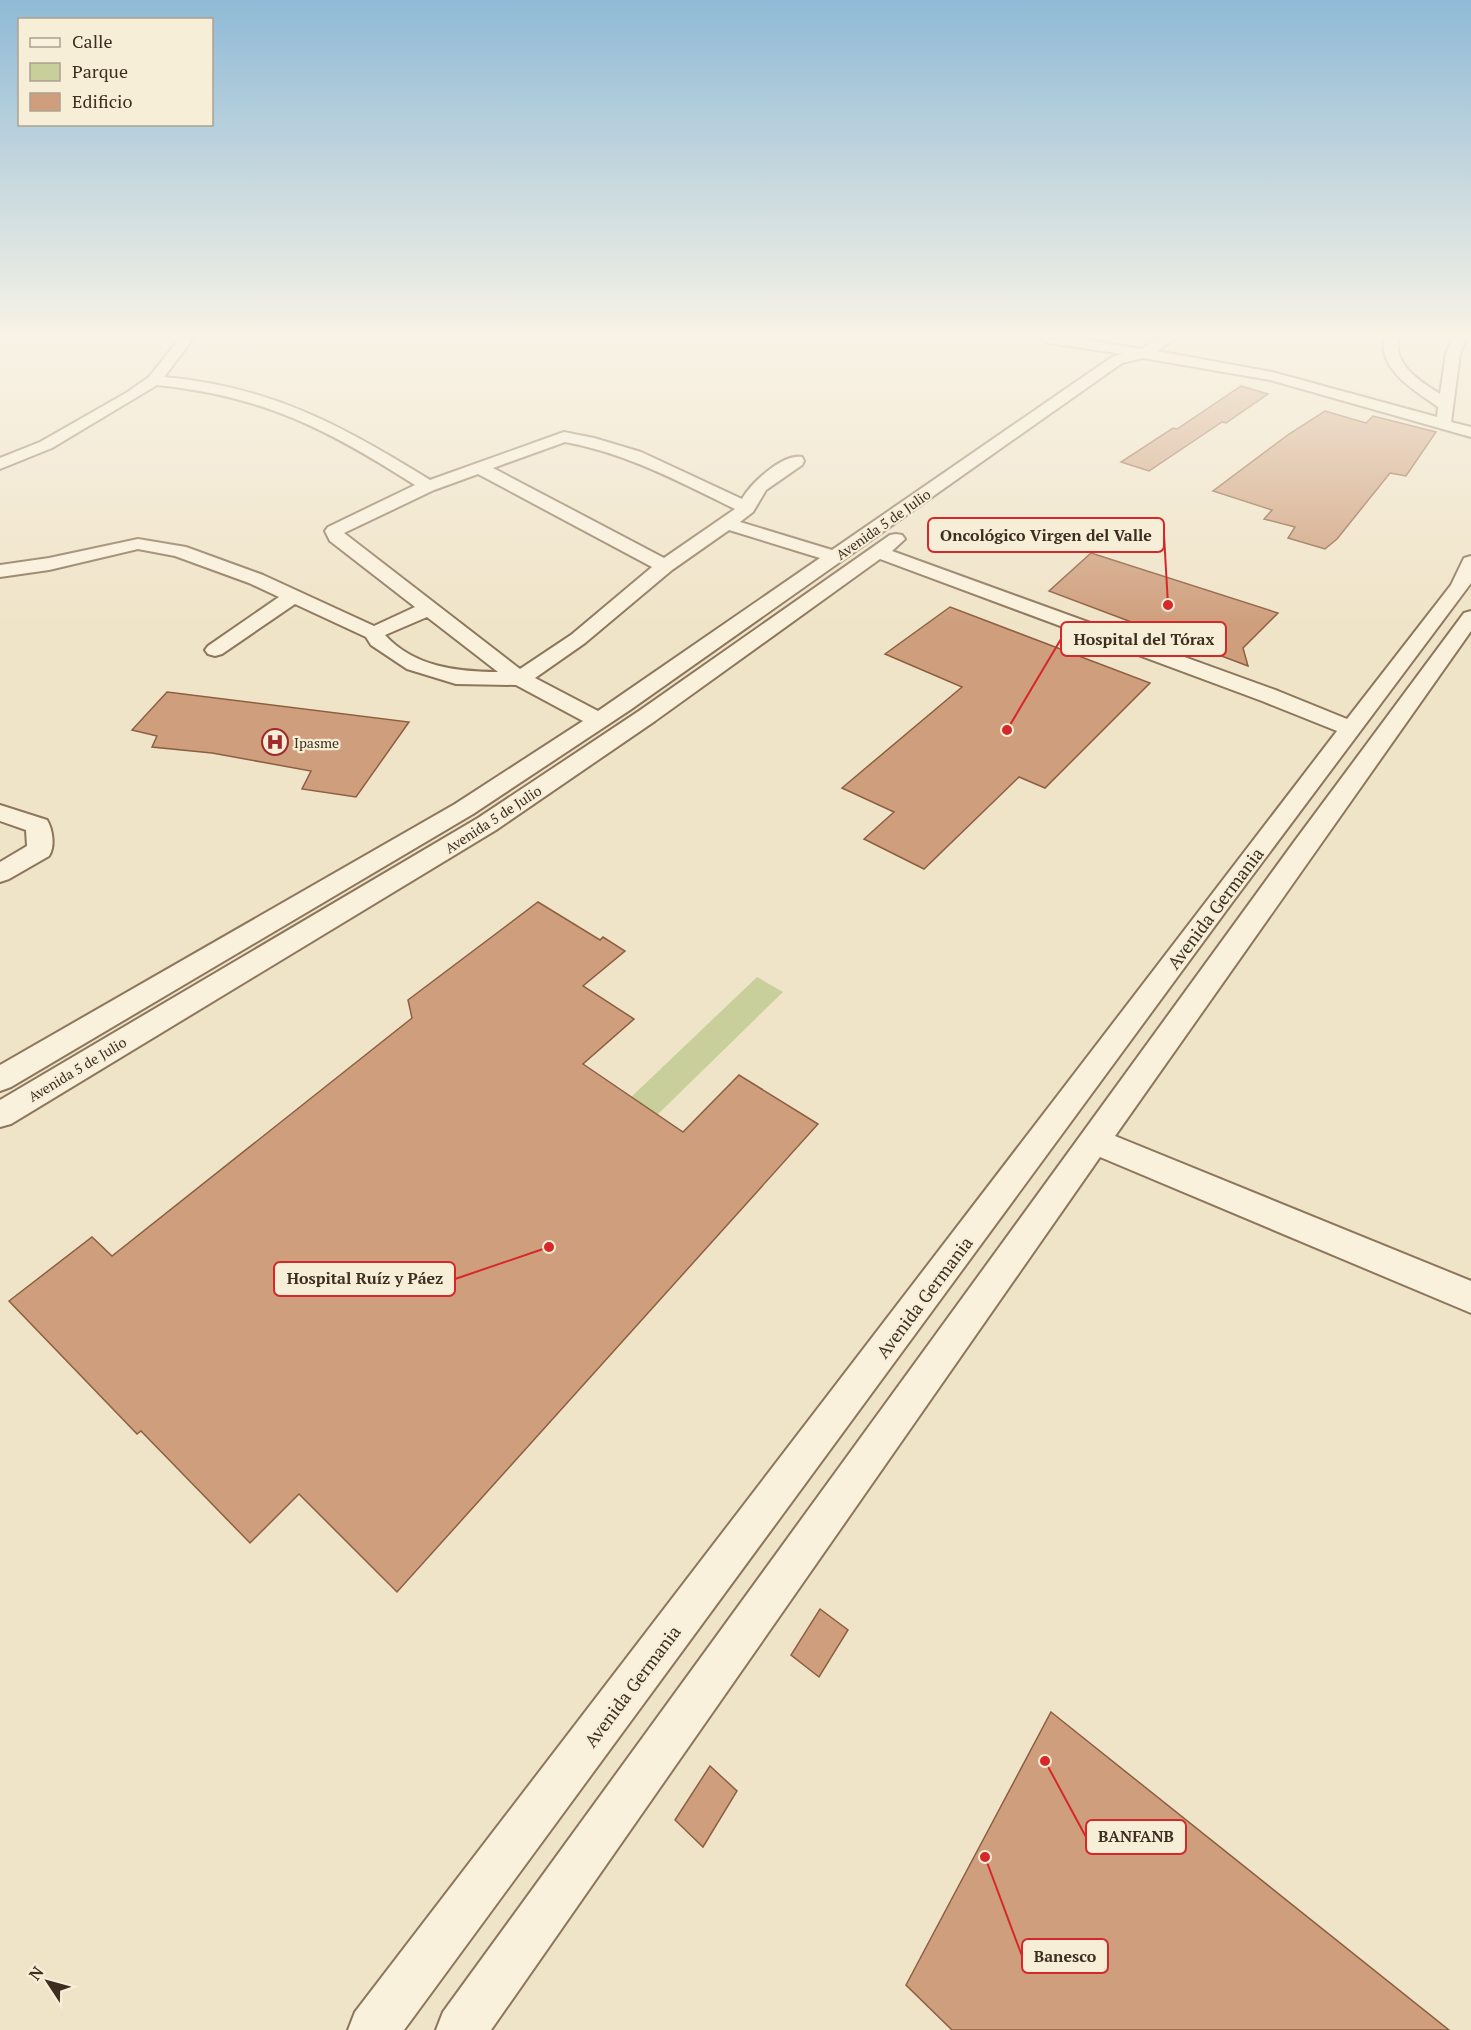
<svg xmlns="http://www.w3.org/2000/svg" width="1471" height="2030" font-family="'PT Serif',serif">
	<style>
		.green { fill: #c9cf9b }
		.building { fill: #cf9f7d; stroke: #8d5f41; stroke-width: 1.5 }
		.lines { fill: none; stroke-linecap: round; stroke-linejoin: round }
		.minor-casing { stroke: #8d765c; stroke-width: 4 }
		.minor { fill: #faf1dc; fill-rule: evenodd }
		.labels { text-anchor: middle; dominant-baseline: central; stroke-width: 4.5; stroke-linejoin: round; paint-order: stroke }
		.far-street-label { font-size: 14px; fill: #3d2e20; stroke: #f7eed8 }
		.far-poi-label { font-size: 14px; fill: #3d2e20; stroke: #f7eed8; text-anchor: start }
		.near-street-label { font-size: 18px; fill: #3d2e20; stroke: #f7eed8 }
		.leader { fill: none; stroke: #d62828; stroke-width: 2 }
		.callout-dot { fill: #d62828; stroke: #f7eed8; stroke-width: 2 }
		.callout { fill: #f7eed8; stroke: #d62828; stroke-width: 2 }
		.callout-label { font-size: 16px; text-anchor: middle; font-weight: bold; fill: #3d2e20 }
	</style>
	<rect width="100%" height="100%" fill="#f0e4c8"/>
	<path class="green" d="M757 977 783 992 653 1119 627 1101Z"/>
	<g class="building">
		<path d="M1241 386 1268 394 1226 423 1222 422 1149 471 1121 462 1173 428 1177 429Z"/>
		<path d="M1325 411 1366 423 1373 416 1436 432 1406 476 1390 473 1337 539 1325 549 1288 538 1295 527 1264 519 1272 510 1213 491 1289 434Z"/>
		<path d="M1091 553 1278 613 1243 648 1248 666 1049 591Z"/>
		<path d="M950 607 1150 683 1045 788 1019 777 924 869 864 839 894 812 842 788 962 687 885 654Z"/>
		<path d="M167 692 409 722 356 797 302 789 311 771 212 753 152 747 157 736 132 730Z"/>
		<path d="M538 902 600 940 603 937 625 951 583 986 634 1019 583 1064 683 1132 739 1075 818 1124 397 1592 299 1494 250 1543 141 1431 137 1434 9 1301 92 1237 112 1256 412 1018 408 1000Z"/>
		<path d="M820 1609 848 1630 819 1677 791 1655Z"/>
		<path d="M1051 1712 1449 2030H952L906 1985Z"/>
		<path d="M710 1766 737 1791 703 1847 675 1820Z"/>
	</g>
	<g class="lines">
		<defs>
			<g id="minor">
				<path d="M179 339H193L164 377C271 387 340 424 430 480L564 432 594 438 641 452 742 499C751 483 783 453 802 457L804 461 802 465 766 490 753 512 740 522 832 550 1112 357 1123 354 1049 343 1042 339H1080L1141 349 1158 339H1175L1157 351 1272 372 1437 417 1438 407C1416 391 1379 371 1384 339H1398C1394 366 1420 381 1440 394L1446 354 1452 339H1466L1460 354 1451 422 1471 427V437L1270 380 1143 358 1122 363 630 710 473 814 11 1087 0 1091V1065L455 804 583 721 516 685 456 684 407 669 371 645 366 637 295 604 222 654 215 656 208 654 205 650 208 646 279 597 249 583 175 556 138 549 49 570 0 577V565L49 558 138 539 186 547 263 575 374 626 415 607 330 541 325 531 328 527 415 485C327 429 264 396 157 385L52 448 0 469V458L40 442 126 393 149 377ZM565 442C626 453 680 482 735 509L664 558 493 468ZM478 474 652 567 571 635 520 669 344 533 434 490ZM729 530 820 558 598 711 535 678 585 643 672 570ZM427 617 498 672C458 672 414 667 385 635Z"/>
				<path d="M896 534 902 535 905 539 892 551 1278 691 1347 719 1451 585 1464 558 1471 556V583L1231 904 404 2030H348L355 2012 1337 731 1262 701 880 559 655 721 496 830 11 1124 0 1127V1100L478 818 639 711 890 535Z"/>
				<path d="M1471 611V631L1115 1136 1471 1281V1313L1100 1157 491 2030H436L443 2012 1294 842 1464 613Z"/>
				<path d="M0 805 47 820C53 830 55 847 49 856L9 879 0 882V862L27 846 26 830 0 821Z"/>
			</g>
		</defs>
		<use href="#minor" class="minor-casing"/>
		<use href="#minor" class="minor"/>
	</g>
	<linearGradient id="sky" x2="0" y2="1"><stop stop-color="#8fbad6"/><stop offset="0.54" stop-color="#f8f3e6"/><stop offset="1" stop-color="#f8f3e6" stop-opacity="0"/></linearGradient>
	<rect width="1471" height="623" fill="url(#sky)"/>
	<defs>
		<symbol id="hospital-ring" viewBox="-11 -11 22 22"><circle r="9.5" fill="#f7eed8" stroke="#9e2a2b" stroke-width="1.5"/><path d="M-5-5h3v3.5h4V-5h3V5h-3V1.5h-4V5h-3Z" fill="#9e2a2b"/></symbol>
	</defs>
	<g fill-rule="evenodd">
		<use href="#hospital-ring" x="260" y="727" width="30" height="30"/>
	</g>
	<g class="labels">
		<g class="far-street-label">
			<text transform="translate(883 524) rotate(-35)">Avenida 5 de Julio</text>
			<text transform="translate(493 819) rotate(-33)">Avenida 5 de Julio</text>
			<text transform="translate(77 1069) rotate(-31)">Avenida 5 de Julio</text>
		</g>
		<g class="far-poi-label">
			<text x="294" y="742">Ipasme</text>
		</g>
		<g class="near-street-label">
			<text transform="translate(1215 908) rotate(-53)">Avenida Germania</text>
			<text transform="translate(924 1297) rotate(-53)">Avenida Germania</text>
			<text transform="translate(632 1686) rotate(-53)">Avenida Germania</text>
		</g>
	</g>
	<path class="leader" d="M1168 605L1164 535M1007 730L1061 639M549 1247L455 1279M1045 1761L1086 1837M985 1857L1022 1956"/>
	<g class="callout-dot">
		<circle cx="1168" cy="605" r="6"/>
		<circle cx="1007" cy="730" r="6"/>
		<circle cx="549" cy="1247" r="6"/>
		<circle cx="1045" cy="1761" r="6"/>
		<circle cx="985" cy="1857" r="6"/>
	</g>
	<g class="callout">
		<rect x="928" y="518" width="236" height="34" rx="6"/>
		<rect x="1061" y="622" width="165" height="34" rx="6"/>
		<rect x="274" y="1262" width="181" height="34" rx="6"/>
		<rect x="1086" y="1820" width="100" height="34" rx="6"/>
		<rect x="1022" y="1939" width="86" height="34" rx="6"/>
	</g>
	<g class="callout-label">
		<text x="1046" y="541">Oncológico Virgen del Valle</text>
		<text x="1144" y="645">Hospital del Tórax</text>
		<text x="365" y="1284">Hospital Ruíz y Páez</text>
		<text x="1136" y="1842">BANFANB</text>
		<text x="1065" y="1962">Banesco</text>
	</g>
	<rect x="18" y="18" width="195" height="108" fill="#f7eed8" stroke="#ada18e" stroke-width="1.5"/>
	<rect x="30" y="38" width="30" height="9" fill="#faf1dc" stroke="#ada18e" stroke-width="1.5"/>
	<text x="72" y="48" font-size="18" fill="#3d2e20">Calle</text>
	<rect x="30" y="63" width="30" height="18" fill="#c9cf9b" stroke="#ada18e" stroke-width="1.5"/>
	<text x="72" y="78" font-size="18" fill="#3d2e20">Parque</text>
	<rect x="30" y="93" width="30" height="18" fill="#cf9f7d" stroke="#ada18e" stroke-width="1.5"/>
	<text x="72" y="108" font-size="18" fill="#3d2e20">Edificio</text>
	<g transform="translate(48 1982) rotate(306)" stroke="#f7eed8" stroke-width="4.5" paint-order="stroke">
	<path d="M0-4.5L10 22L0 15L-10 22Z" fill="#3d2e20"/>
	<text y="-9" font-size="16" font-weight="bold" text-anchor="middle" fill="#3d2e20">N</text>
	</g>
</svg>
